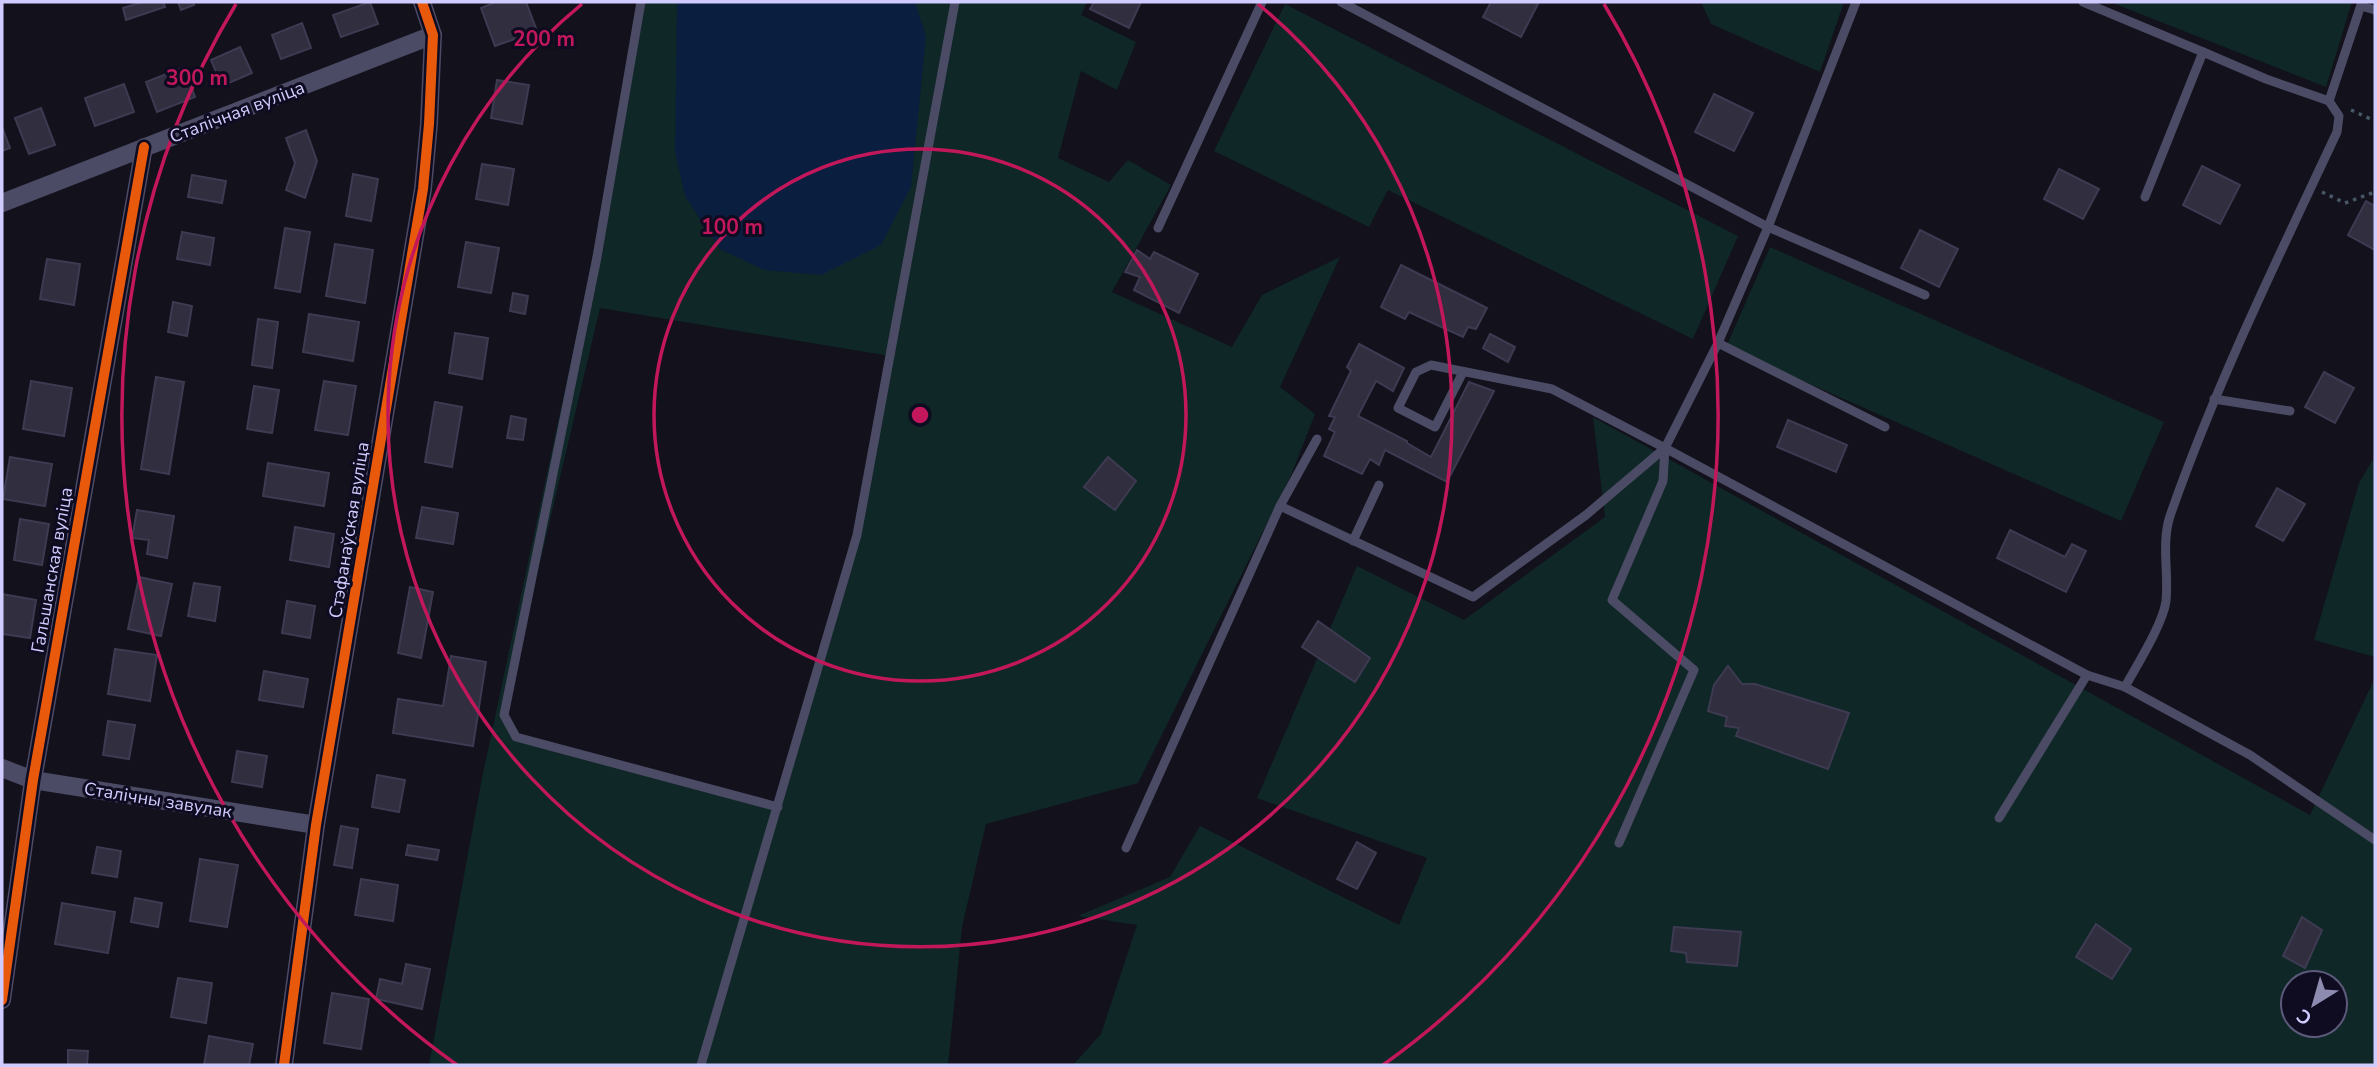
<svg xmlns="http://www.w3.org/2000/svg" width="2377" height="1067" font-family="'Nunito Sans',sans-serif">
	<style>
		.green { fill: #0f2727; fill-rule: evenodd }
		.water { fill: #0a1e3f }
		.building { fill: #302e3f; stroke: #3e3a51; stroke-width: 2 }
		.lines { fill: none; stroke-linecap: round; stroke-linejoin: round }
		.path { stroke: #465765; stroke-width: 3.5; stroke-dasharray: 3.5 5; stroke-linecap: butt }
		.service { stroke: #4c4b65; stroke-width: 9 }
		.minor { stroke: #4c4b65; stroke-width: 18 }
		.cycleway-casing { stroke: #0f0c21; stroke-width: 15 }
		.cycleway { stroke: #e8590c; stroke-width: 10 }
		.ring { fill: none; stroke: #c2185b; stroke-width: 3.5 }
		.labels { text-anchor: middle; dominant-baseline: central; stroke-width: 6; stroke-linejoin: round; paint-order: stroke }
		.street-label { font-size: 18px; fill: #d0ccff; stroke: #0f0c21 }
		.centre { fill: #c2185b; stroke: #0f0c21; stroke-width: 3.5 }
		.ring-label { font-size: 21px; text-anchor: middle; font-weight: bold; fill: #c2185b; stroke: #0f0c21; stroke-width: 6; stroke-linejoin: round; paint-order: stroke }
	</style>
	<rect width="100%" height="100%" fill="#12111c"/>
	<g class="green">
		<path d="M637 2H1087L1081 15 1136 42 1117 90 1081 71 1058 158 1109 182 1128 160 1171 185 1112 292 1232 347 1262 295 1340 257 1280 387 1315 414 1292 473 1138 783 986 824 962 927 948 1065H429L482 778 589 277ZM600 308 890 356 857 535 778 807 517 737 504 715Z"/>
		<path d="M1701 2H1844L1820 72 1711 24Z"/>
		<path d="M2110 2H2352L2326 87Z"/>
		<path d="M1285 4 1738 236 1693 339 1388 190 1369 227 1214 151Z"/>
		<path d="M1770 247 2164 422 2121 521 1726 347Z"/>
		<path d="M1593 417 2310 815 2375 678V1065H1073L1101 1034 1137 925 1078 916 1170 877 1200 826 1399 925 1427 858 1257 798 1357 566 1464 620 1605 517ZM2293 983H2335V1025H2293Z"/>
		<path d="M2375 456V657L2314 640 2359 483Z"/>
	</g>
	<path class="water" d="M677 2H915L926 36 911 187 881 245 821 275 764 270 720 249 685 196 675 152Z"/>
	<g class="building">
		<path d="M143 2H163L165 7 126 20 123 8Z"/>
		<path d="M178 2H193L194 5 181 10Z"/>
		<path d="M370 2 378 24 341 37 333 15Z"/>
		<path d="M496 2H526L537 31 495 46 481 8Z"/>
		<path d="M1094 2H1141L1129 28 1090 9Z"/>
		<path d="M1491 2H1539L1521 37 1483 17Z"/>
		<path d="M302 23 311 48 281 59 272 35Z"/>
		<path d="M240 47 252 73 222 86 211 60Z"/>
		<path d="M184 67 195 97 157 112 146 82Z"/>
		<path d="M497 80 529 85 522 124 491 118Z"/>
		<path d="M124 84 134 112 95 126 85 98Z"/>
		<path d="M1714 94 1753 113 1734 151 1695 132Z"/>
		<path d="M41 108 55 145 29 154 15 118Z"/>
		<path d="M2 127 10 148 2 151Z"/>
		<path d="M306 130 317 161 305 198 286 190 295 163 286 138Z"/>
		<path d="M482 164 514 169 508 205 476 199Z"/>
		<path d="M2202 166 2240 185 2220 224 2183 205Z"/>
		<path d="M2059 169 2099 189 2083 219 2044 199Z"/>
		<path d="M353 174 378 179 371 221 346 216Z"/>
		<path d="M192 175 226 181 222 203 188 197Z"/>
		<path d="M2366 201 2375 206V250L2348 235Z"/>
		<path d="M285 228 310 232 300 292 275 288Z"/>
		<path d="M1920 230 1958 249 1939 287 1901 268Z"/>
		<path d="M182 232 214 238 210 265 177 259Z"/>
		<path d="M466 242 499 248 491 293 458 287Z"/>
		<path d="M335 244 373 250 365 303 326 296Z"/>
		<path d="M1137 250 1150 259 1154 252 1198 274 1179 313 1134 290 1140 277 1125 272Z"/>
		<path d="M47 259 80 264 74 305 40 299Z"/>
		<path d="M1401 265 1487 308 1476 329 1468 327 1463 337 1409 312 1405 319 1381 307Z"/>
		<path d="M513 293 528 296 525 314 510 311Z"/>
		<path d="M173 302 192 306 187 336 168 332Z"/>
		<path d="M309 314 359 322 353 361 303 352Z"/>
		<path d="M258 319 278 322 272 368 252 365Z"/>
		<path d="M455 333 488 338 482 379 449 373Z"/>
		<path d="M1490 334 1515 347 1508 362 1483 348Z"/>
		<path d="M1359 344 1404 368 1393 391 1376 381 1358 416 1407 441V443L1431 457 1469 382 1494 391 1447 482 1385 450 1379 465 1370 459 1362 474 1324 456 1335 432 1329 429 1335 417 1329 416 1351 371 1347 367Z"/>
		<path d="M2324 372 2354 388 2335 423 2305 407Z"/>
		<path d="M156 377 184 382 169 474 141 469Z"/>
		<path d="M31 381 72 388 64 436 23 429Z"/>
		<path d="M324 381 356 386 348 435 315 430Z"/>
		<path d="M254 386 279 390 272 433 247 429Z"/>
		<path d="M435 402 462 407 452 467 425 462Z"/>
		<path d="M511 416 526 419 523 440 507 438Z"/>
		<path d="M1788 420 1847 445 1836 472 1777 447Z"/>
		<path d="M10 457 52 464 45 506 3 499Z"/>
		<path d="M1108 457 1136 481 1115 510 1084 487Z"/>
		<path d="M268 463 329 473 324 506 263 496Z"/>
		<path d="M2277 488 2305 504 2283 541 2256 526Z"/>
		<path d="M422 507 458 513 453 544 416 538Z"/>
		<path d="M137 510 174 516 167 558 147 554 149 540 132 538Z"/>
		<path d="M20 519 49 524 42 565 14 560Z"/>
		<path d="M295 527 334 534 329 567 290 560Z"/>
		<path d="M2010 530 2065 557 2072 544 2086 551 2066 592 1997 558Z"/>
		<path d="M139 577 172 584 161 636 128 629Z"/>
		<path d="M194 583 220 587 215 621 188 616Z"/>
		<path d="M410 587 433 592 421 658 398 653Z"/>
		<path d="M2 594 36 600 30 638 2 634Z"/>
		<path d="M287 601 315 606 310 638 282 633Z"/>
		<path d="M1318 621 1370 658 1355 682 1302 647Z"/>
		<path d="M115 649 157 655 150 701 108 694Z"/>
		<path d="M451 656 486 662 473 746 393 733 398 699 443 706Z"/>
		<path d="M1728 666 1742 684H1755L1849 713 1828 769 1736 736 1739 728 1725 726 1727 717 1708 711 1714 685Z"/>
		<path d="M264 671 308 679 303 707 259 700Z"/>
		<path d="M108 721 135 725 129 759 103 755Z"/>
		<path d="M237 751 267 756 262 787 232 782Z"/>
		<path d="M377 775 405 780 399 812 372 807Z"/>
		<path d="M341 826 358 829 352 868 334 865Z"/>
		<path d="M1357 842 1376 853 1357 889 1337 879Z"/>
		<path d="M408 845 439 850 437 860 406 855Z"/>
		<path d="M97 847 121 851 117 877 92 873Z"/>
		<path d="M200 859 238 865 227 927 190 921Z"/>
		<path d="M361 879 398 885 393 921 355 915Z"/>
		<path d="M135 898 162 903 158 927 131 922Z"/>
		<path d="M62 903 115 912 108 953 55 944Z"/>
		<path d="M2302 917 2322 930 2305 968 2283 956Z"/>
		<path d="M2096 924 2131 949 2112 979 2076 957Z"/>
		<path d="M1674 927 1741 932 1737 966 1687 962 1686 953 1671 951Z"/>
		<path d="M406 964 430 969 422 1009 376 999 380 979 402 984Z"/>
		<path d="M178 978 212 983 206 1023 171 1017Z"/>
		<path d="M332 993 369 999 361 1049 324 1043Z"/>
		<path d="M209 1036 253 1044 249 1065H204Z"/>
		<path d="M68 1050 88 1051 87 1065H68Z"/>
	</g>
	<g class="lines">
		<g class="path">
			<path d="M2351 110 2375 121"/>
			<path d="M2322 192 2345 203 2375 192"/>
		</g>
		<g class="service">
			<path d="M641 2 597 257 504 715 516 737 778 807"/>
			<path d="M1341 2 1768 227 1925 295"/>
			<path d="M2083 2 2203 52"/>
			<path d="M2361 6 2375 10"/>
			<path d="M2145 197 2203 52 2266 79 2329 101"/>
			<path d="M1158 228 1262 2"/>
			<path d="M1718 343 1885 427"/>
			<path d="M1463 372 1435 427 1398 408 1416 372 1431 365 1552 389 1665 448 2087 675 2125 687 2250 755 2375 840"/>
			<path d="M2214 399 2290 411"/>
			<path d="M1280 506 1317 439"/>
			<path d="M1353 541 1379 485"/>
			<path d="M2125 687C2137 665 2163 624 2166 601 2169 573 2161 544 2170 516 2216 384 2278 258 2337 132L2339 116 2329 101 2362 2"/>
			<path d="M1999 818 2087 675"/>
			<path d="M1619 843 1694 670 1612 600 1663 481 1665 448 1718 343 1768 227 1856 2"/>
			<path d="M1126 848 1280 506 1473 597 1586 515 1665 448"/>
			<path d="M701 1065 857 535 955 2"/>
		</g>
		<g class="minor">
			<path d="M2 203 433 35"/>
			<path d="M2 768 33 780 316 825"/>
			<path d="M2 1000 33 780 144 147"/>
			<path d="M284 1065 316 825 423 189 429 124 433 35 422 2"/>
		</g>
		<defs>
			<g id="cycleway">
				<path d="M2 1000 33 780 144 147"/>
				<path d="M284 1065 316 825 423 189 429 124 433 35 422 2"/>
			</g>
		</defs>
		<use href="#cycleway" class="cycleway-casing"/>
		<use href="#cycleway" class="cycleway"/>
	</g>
	<g class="ring">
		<circle cx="920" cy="415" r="266"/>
		<path d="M1258 4A532 532 0 1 1 582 4"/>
		<path d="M457 1065A798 798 0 0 1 236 4M1604 4A798 798 0 0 1 1383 1065"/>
	</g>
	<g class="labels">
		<g class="street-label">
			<text transform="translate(237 112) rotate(-21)">Сталічная вуліца</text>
			<text transform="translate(349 530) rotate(-81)">Стэфанаўская вуліца</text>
			<text transform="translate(52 570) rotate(-80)">Гальшанская вуліца</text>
			<text transform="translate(158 800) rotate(9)">Сталічны завулак</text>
		</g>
	</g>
	<circle cx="920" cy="415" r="10" class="centre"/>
	<g class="ring-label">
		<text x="544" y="46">200 m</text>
		<text x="197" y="85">300 m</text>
		<text x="732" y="234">100 m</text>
	</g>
	<rect width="2377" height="1067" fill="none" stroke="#d0ccff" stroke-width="7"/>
	<g transform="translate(2314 1004) rotate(217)"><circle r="33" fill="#0f0c21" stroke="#5c597a" stroke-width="2"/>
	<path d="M0-5L12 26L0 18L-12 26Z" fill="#8e8bb0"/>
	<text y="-10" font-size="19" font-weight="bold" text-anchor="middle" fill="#d0ccff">С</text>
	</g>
</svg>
